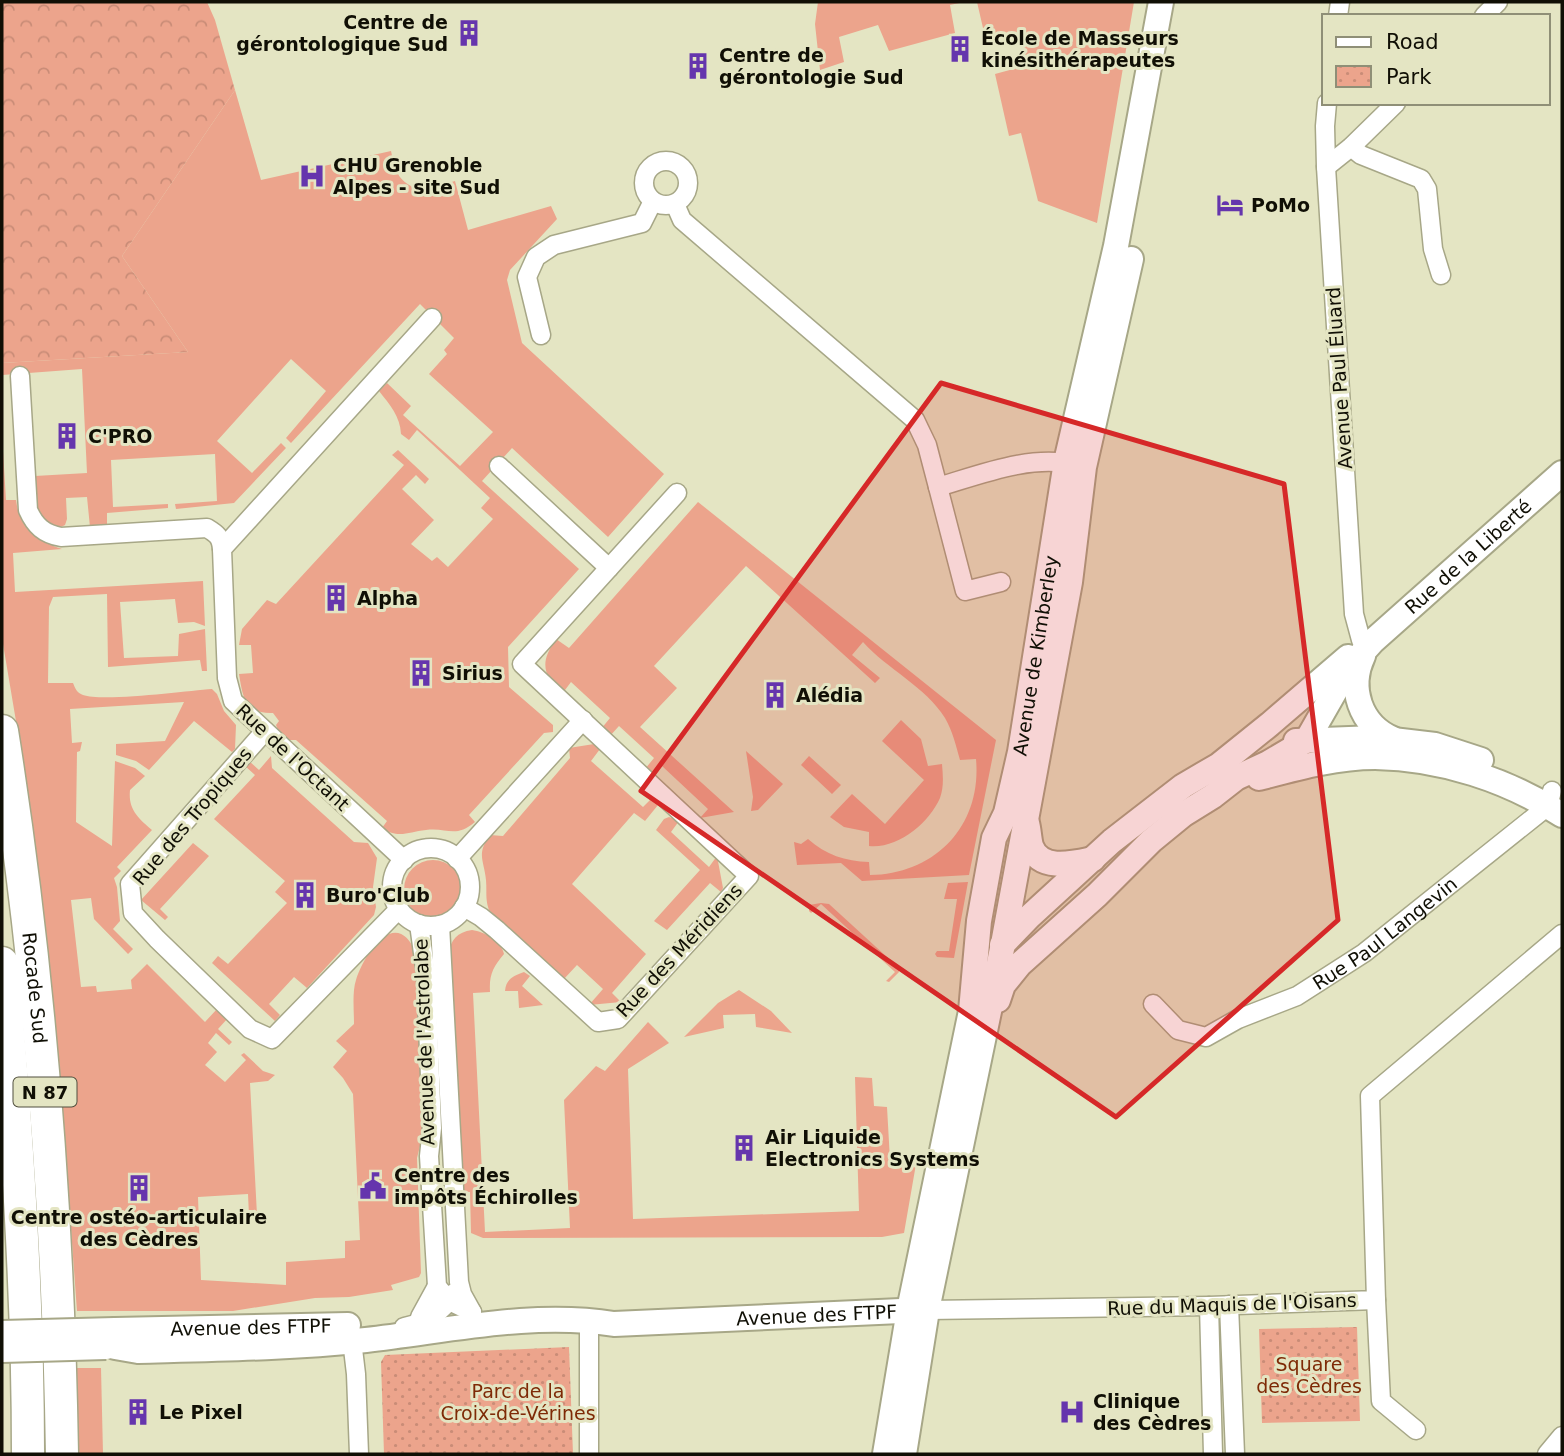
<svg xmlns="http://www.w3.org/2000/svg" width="1564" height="1456" font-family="'DejaVu Sans',sans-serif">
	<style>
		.grass { fill: #eca48c }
		.forest { fill: url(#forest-crowns) }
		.park { fill: url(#park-dots) }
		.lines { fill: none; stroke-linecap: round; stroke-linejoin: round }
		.street-casing { stroke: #a7a787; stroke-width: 21 }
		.secondary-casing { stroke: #a7a787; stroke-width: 28 }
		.highway-casing { stroke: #a7a787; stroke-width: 35 }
		.street { stroke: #fff; stroke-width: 18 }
		.secondary { stroke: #fff; stroke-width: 24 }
		.highway { stroke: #fff; stroke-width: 32 }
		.secondary-bridge-casing { stroke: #a7a787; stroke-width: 28; stroke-linecap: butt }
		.secondary-bridge { stroke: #fff; stroke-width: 24 }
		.marked { fill: #d62828; fill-opacity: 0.2; stroke: #d62828; stroke-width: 5; stroke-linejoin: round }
		.labels { text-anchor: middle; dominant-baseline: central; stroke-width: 6; stroke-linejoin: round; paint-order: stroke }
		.shield { fill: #e4e5c3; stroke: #504f3e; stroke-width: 2 }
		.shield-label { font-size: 18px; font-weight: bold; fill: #100f05 }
		.poi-label { font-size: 19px; font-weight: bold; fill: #100f05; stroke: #e4e5c3; text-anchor: start }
		.street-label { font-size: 19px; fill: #100f05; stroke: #e4e5c3 }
		.park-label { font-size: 19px; fill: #7e2a06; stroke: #e4e5c3 }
	</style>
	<defs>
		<pattern id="forest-crowns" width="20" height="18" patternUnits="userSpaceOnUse" patternTransform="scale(1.75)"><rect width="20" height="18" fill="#eca48c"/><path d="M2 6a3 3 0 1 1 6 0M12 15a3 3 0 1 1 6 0" fill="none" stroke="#c98c77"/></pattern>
		<pattern id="park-dots" width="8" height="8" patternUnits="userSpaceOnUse" patternTransform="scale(1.75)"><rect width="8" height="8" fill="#eca48c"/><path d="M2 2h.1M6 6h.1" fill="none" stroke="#c98c77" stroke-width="1.8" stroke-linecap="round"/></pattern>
	</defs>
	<rect width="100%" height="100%" fill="#e4e5c3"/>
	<g class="grass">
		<path d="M818 2H964L950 5 955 33 889 51 878 25 839 37 844 62 820 70 815 24Z"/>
		<path d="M977 2H1134L1097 223 1038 201 1021 133 1009 136 995 74 1025 66 1018 32 986 41Z"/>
		<path d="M235 90 261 180 391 151C396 174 398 181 421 191L455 181 468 230 551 206 557 219 510 270 507 280 522 343 664 474 608 537 512 448 482 481 579 569 508 647 509 687 553 725V732L544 733 469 815 475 822C455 839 447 827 426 830 408 832 398 839 382 828L387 821 296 740H282L276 725 279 721 273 713C245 714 243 698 239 674L253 673 251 645H239L242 629 267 600 276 604 404 465 392 455 398 450 429 479 425 484 416 475 402 489 434 520 411 544 432 561 437 557 448 567 493 519 481 508 490 498 417 430 409 440 401 434C400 416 390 405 379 391L387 383 411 406 403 415 460 466 493 432 429 374 447 354 444 350 454 338 420 304 291 443 286 438 326 391 291 359 217 441 252 473 281 443 286 448 234 503 176 509 175 504 217 501 215 454 111 460 113 507 168 504V508L107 513V526L90 527 87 497 66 498 67 519 65 525 57 529 48 525 38 515 35 476 87 473 82 369 2 375V363L188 352 122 256Z"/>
		<path d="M2 435 6 500H16C20 530 36 540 62 549L13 553 15 592 203 581 205 626 194 622 178 623 175 599 120 602 124 658 178 656 179 634 205 629 207 671H202L200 660 108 667 107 594 53 597 49 607 48 683H73C75 688 77 693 83 695 103 702 186 691 212 689L217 694 224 711 236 725 235 749 232 752 194 721 149 770 136 761 116 755V744L165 741 184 702 70 709 72 743 82 742 80 751 77 752 76 822 112 846 115 761 135 768 145 776 130 790C128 809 138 818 152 830L117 867 121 871 114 878 117 887 120 921 113 929 133 949 128 954 94 919 91 898 71 900 81 987 96 986 97 992 132 989 131 980 147 964 205 1022 217 1009 228 1018 218 1029 232 1042 229 1045 216 1033 208 1043 217 1052 205 1065 225 1082 246 1060 241 1055 244 1053 263 1071 275 1075 268 1081 250 1083 257 1215 249 1216 248 1194 198 1197 201 1280 286 1285V1262L345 1258V1241L360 1240 353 1094 343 1078 333 1067 347 1051 336 1041 354 1024C354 1010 352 992 356 980 365 951 398 904 417 956L426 1122 417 1158 421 1273 419 1277 391 1285 393 1290 349 1297 315 1298 233 1311H77L61 1092 44 919 19 739 2 638Z"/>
		<path d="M698 502 996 740 969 875 862 881 841 863 797 865 794 842 801 844 808 839C826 855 845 861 869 862L870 875C936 874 982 825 976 759L960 760C956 746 953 732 945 718 926 687 887 669 863 642L852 655 880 678 875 683 746 566 654 666 677 688 640 727 734 812 700 818 708 809 662 766 653 776 645 769 654 758 619 726 609 737 601 729 610 718 571 682 562 694C542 674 540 662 556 639L569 648Z"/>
		<path d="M901 720 921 739 928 766 942 764C943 776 944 787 940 798 929 823 898 849 869 846V832L844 827 830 817 852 794 885 824 924 780 882 741Z"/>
		<path d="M594 744 600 749 591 761 643 807 653 797 658 805 645 821 634 813 572 884 646 954 612 993 621 1002 589 1005 603 989 577 965 563 980 489 910C485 899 487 891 486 880 484 860 476 854 490 835L503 836 570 758 569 748Z"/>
		<path d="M746 751 783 784 758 810 751 811 753 797Z"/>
		<path d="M271 756 272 768 354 842 368 843 377 858 373 887 376 907 374 915 307 988 294 977 269 1004 280 1015 275 1021 212 963 218 956 228 964 287 903 275 892 285 881 214 819 255 775 245 766 249 761 259 770Z"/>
		<path d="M809 756 841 785 832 794 801 765Z"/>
		<path d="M669 817 679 821 671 832 709 867 717 856 723 888 721 892 710 883 667 930 654 921 700 870 656 830 664 819Z"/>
		<path d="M193 843 209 856 160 909 168 917 165 920 141 900Z"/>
		<circle cx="433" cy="889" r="29"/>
		<path d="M968 882 954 958 937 957 935 954 937 951H949L957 899H944L948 883Z"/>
		<path d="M821 903 829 904 899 968V972L889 982 886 981 895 972 821 904 811 913 809 911V905Z"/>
		<path d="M472 930C485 932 501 941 504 954 493 967 489 975 490 992L473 993 485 1232 570 1228 564 1100 596 1066 605 1071 648 1022 669 1043 628 1069 633 1219 859 1211 855 1077 872 1078 874 1106 887 1107 890 1160 916 1164 904 1233 882 1237 483 1238 471 1233 470 1192H461L448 954C451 940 457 932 472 930Z"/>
		<path d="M524 972 530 976 522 986 543 1005 519 1008 518 991H505C506 979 513 976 524 972Z"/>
		<path d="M739 990 771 1011 792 1033 756 1027 755 1014 723 1015 724 1028 684 1037 718 1003Z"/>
		<path d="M76 1368H101L103 1454H79Z"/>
	</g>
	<path class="forest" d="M2 2H207L215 20 235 90 122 256 188 352 2 363Z"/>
	<g class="park">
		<path d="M1357 1327 1360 1421 1262 1423 1259 1329Z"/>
		<path d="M569 1347 573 1454H384L381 1362 385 1355Z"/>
	</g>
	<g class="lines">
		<defs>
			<g id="street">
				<path d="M1338 16 1340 2"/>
				<path d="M1484 16 1498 2"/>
				<path d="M1327 103 1325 126 1326 167 1354 614 1361 640 1366 650"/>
				<path d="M1351 147 1361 155 1421 179 1427 189 1433 249 1441 275"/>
				<circle cx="666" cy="183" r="22"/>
				<path d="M1326 167 1351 147 1396 103"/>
				<path d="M675 204 682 220 915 420 927 445 938 487C982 474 1031 454 1077 465"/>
				<path d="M541 335 527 277 536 257 554 245 642 223 653 201"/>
				<path d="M20 376 28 510C35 526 44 534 61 537L207 528C217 534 221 537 222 549"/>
				<path d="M499 466 609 568"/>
				<path d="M938 487 965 591 1001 582"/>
				<path d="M265 731 130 884 133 913 157 939 250 1029 272 1039 399 909"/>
				<circle cx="431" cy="887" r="39"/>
				<path d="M457 859 583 720"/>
				<path d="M404 860 233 701 227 678 222 549 432 318"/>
				<path d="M464 907 481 917 497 930 598 1022 618 1019 749 876 522 664 677 493"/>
				<path d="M419 924 426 975 432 1128 429 1156 437 1286 449 1301 472 1312"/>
				<path d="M440 925 459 1282 462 1294 472 1312"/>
				<path id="s1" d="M1153 1004 1178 1030 1206 1037 1238 1019 1297 996 1364 953 1548 806 1552 791"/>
				<path d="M1376 1300 1381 1401 1416 1430"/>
				<path d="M1229 1305 1235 1454"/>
				<path d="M1209 1306 1213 1454"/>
				<path d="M927 1310 1209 1306 1376 1300 1370 1096 1562 934"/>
				<path d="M420 1317 437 1286"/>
				<path d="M589 1320V1454"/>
				<path d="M404 1327C425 1323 443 1312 454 1293"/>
				<path d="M351 1332 356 1374 359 1454"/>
				<path d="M1547 1454 1562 1436"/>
			</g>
			<g id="secondary">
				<path d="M1363 656C1348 688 1360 725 1393 739"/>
				<path d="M1296 741 1376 738 1435 745 1481 760"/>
				<path d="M1259 778C1297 768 1336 757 1375 757 1441 758 1508 780 1562 815"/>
				<path d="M1027 823C1029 830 1029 839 1031 846 1040 872 1074 863 1093 859"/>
				<path d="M1002 945 1029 917 1112 841 1183 786 1219 765 1270 724 1348 657"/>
				<path id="s2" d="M998 1000 1003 985 1020 964 1097 895 1151 841 1184 814 1213 796 1236 778 1268 763 1307 740 1347 670 1373 641 1562 473"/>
				<path id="s3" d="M115 1330 348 1325"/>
				<path id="s4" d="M115 1347 138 1351C214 1349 290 1348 366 1340 448 1331 531 1311 614 1324L923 1310"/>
				<path id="s5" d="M885 1454 909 1310 971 1011 979 921 994 838 1006 813 1020 752 1066 462 1116 246 1161 2"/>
				<path d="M904 1454 927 1310 1003 944 1070 582 1084 467 1131 259"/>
			</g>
			<g id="highway">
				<path id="s6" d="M2 731C40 971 58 1212 62 1454"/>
				<path d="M2 963C17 1127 28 1290 28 1454"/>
			</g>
		</defs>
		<use href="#street" class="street-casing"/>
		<use href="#secondary" class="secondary-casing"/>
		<use href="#highway" class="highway-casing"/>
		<use href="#street" class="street"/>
		<use href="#secondary" class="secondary"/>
		<use href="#highway" class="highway"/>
		<defs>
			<g id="secondary-bridge">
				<path d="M2 1333 115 1330"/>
				<path d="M2 1350 106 1347"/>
			</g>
		</defs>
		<use href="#secondary-bridge" class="secondary-bridge-casing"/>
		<use href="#secondary-bridge" class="secondary-bridge"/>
	</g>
	<path class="marked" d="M941 383 1284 484 1338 920 1116 1117 641 791Z"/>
	<defs>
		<symbol id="building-bare" viewBox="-9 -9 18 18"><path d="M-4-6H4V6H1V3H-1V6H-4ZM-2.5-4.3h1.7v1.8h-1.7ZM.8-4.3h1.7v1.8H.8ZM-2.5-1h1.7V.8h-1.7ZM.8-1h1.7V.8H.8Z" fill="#6535ad" stroke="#e4e5c3" stroke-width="2.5" paint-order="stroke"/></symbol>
		<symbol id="hospital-bare" viewBox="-9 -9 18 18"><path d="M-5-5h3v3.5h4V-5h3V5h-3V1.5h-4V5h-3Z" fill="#6535ad" stroke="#e4e5c3" stroke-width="2.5" paint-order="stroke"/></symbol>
		<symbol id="hotel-bare" viewBox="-9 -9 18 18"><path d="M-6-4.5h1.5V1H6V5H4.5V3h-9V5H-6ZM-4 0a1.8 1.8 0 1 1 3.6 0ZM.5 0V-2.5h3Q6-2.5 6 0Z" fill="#6535ad" stroke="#e4e5c3" stroke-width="2.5" paint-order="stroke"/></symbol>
		<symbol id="civic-bare" viewBox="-9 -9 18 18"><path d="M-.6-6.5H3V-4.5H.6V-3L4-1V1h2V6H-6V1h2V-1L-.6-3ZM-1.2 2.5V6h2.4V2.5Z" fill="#6535ad" stroke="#e4e5c3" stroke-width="2.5" paint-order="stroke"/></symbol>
	</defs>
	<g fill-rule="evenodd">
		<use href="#building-bare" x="450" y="14" width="38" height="38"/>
		<use href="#building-bare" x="941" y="30" width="38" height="38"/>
		<use href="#building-bare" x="679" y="47" width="38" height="38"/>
		<use href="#hospital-bare" x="293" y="157" width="38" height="38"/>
		<use href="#hotel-bare" x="1211" y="186" width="38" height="38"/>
		<use href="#building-bare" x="48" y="417" width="38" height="38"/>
		<use href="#building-bare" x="317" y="579" width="38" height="38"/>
		<use href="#building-bare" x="402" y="654" width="38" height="38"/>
		<use href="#building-bare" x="756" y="676" width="38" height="38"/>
		<use href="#building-bare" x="286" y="876" width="38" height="38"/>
		<use href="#building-bare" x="725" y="1129" width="38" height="38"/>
		<use href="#civic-bare" x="354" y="1167" width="38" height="38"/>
		<use href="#building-bare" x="120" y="1169" width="38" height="38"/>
		<use href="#building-bare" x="119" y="1393" width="38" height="38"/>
		<use href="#hospital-bare" x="1053" y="1393" width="38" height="38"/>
	</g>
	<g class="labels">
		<rect class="shield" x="13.5" y="1077.5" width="63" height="29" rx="5"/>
		<g class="shield-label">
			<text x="45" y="1092">N 87</text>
		</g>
		<g class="poi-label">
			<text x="448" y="22" text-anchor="end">Centre de<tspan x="448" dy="22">gérontologique Sud</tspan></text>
			<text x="981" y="38">École de Masseurs<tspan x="981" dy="22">kinésithérapeutes</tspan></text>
			<text x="719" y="55">Centre de<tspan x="719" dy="22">gérontologie Sud</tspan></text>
			<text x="333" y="165">CHU Grenoble<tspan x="333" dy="22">Alpes - site Sud</tspan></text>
			<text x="1251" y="205">PoMo</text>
			<text x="88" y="436">C'PRO</text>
			<text x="357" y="598">Alpha</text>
			<text x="442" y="673">Sirius</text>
			<text x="796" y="695">Alédia</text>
			<text x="326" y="895">Buro'Club</text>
			<text x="765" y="1137">Air Liquide<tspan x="765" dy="22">Electronics Systems</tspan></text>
			<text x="394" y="1175">Centre des<tspan x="394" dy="22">impôts Échirolles</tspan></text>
			<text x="139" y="1217" text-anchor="middle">Centre ostéo-articulaire<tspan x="139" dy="22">des Cèdres</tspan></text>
			<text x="1093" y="1401">Clinique<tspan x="1093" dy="22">des Cèdres</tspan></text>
			<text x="159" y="1412">Le Pixel</text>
		</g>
		<g class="street-label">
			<text transform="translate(1339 378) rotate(-94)">Avenue Paul Éluard</text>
			<text stroke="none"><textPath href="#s2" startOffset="656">Rue de la Liberté</textPath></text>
			<text stroke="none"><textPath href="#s5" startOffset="814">Avenue de Kimberley</textPath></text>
			<text transform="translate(293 757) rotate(43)">Rue de l'Octant</text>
			<text transform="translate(192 816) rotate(-50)">Rue des Tropiques</text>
			<text stroke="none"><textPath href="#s1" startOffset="273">Rue Paul Langevin</textPath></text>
			<text transform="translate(679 950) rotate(-47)">Rue des Méridiens</text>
			<text stroke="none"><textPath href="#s6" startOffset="259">Rocade Sud</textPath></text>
			<text transform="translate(424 1042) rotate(-92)">Avenue de l'Astrolabe</text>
			<text transform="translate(1232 1304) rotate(-2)">Rue du Maquis de l'Oisans</text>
			<text stroke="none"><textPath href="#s4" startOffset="704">Avenue des FTPF</textPath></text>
			<text stroke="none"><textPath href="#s3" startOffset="136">Avenue des FTPF</textPath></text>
		</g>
		<g class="park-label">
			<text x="1309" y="1364">Square<tspan x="1309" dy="22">des Cèdres</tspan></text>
			<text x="518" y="1391">Parc de la<tspan x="518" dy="22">Croix-de-Vérines</tspan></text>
		</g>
	</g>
	<rect width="1564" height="1456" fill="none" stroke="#100f05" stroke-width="7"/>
	<rect x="1322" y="14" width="228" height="91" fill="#e4e5c3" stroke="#8f8f77" stroke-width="2"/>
	<rect x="1336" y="37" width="35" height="10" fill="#ffffff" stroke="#8f8f77" stroke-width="2"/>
	<text x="1386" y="49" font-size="21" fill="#100f05">Road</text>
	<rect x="1336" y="66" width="35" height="21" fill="url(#park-dots)" stroke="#8f8f77" stroke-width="2"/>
	<text x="1386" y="84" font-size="21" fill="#100f05">Park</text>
</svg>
